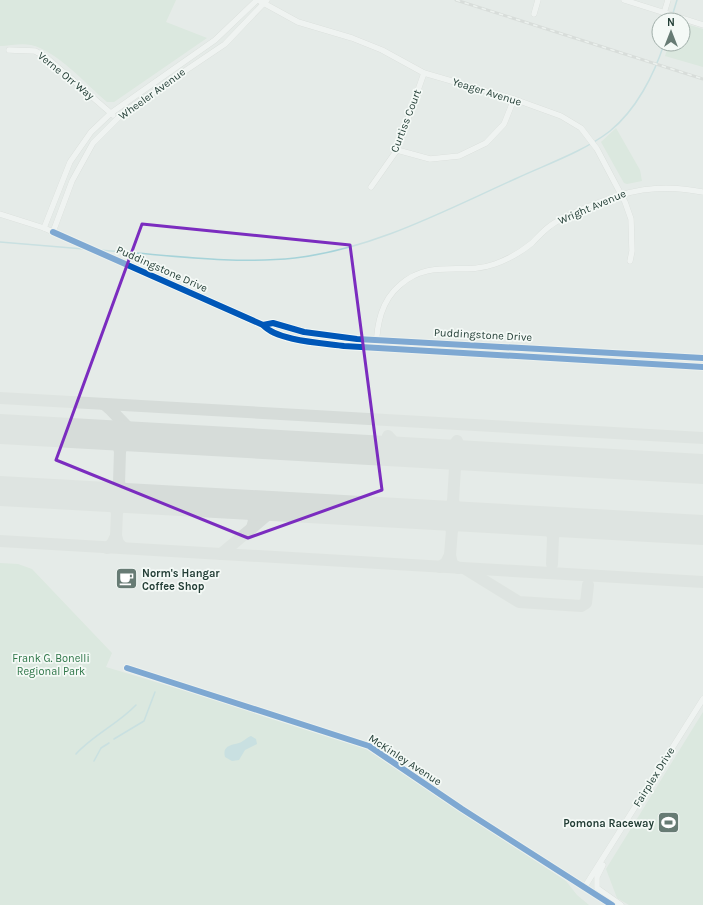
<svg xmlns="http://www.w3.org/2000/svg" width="703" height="905" font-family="Karla,sans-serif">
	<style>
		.green { fill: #cee4d4 }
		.water { fill: #a6d3d9 }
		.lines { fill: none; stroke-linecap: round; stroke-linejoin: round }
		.stream { stroke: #a6d3d9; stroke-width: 1.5 }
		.taxiway { stroke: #d6dcd9; stroke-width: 12 }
		.runway { stroke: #d6dcd9; stroke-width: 30 }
		.minor-casing { stroke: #c2c8c5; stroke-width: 6 }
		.minor { stroke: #fbfcfc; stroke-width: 5.5 }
		.rail-casing { stroke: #c7ccca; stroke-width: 3 }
		.rail { stroke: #f4f9f6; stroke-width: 1.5; stroke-dasharray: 4.5; stroke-linecap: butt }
		.cycleway-casing { stroke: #f4f9f6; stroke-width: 8 }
		.cycleway { stroke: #0057b8; stroke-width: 6 }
		.marked { fill: none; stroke: #7b2cbf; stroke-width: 3; stroke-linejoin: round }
		.labels { text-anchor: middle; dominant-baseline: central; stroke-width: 3.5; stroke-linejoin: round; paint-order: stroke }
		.street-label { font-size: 11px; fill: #233e36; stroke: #f4f9f6 }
		.poi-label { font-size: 11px; font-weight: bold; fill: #233e36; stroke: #f4f9f6; text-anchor: start }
		.park-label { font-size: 11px; fill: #2d7547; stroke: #f4f9f6 }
	</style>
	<rect width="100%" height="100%" fill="#e5ebe8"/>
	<g class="green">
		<path d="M0 0H176L166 22 207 38 114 102H107C87 85 56 50 31 45 20 43 10 46 0 46Z"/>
		<path d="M683 23 703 29V67L665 56 669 44H683Z"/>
		<path d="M616 128 640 170 642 181 627 184 624 183 601 142Z"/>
		<path d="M0 563 18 564 32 569 112 653 106 667 335 736 366 749 566 881 577 895 589 905H0Z"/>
		<path d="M703 712V905H629L617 898 606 869Z"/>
	</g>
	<path class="water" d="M251 736 256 739 257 744 245 750 239 760 232 761 225 757C222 746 231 745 239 743 243 742 246 738 251 736Z"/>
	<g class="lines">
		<g class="stream">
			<path d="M673 13 677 0"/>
			<path d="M0 242 84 249"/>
			<path d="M98 250C163 254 230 265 295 258 373 249 444 211 515 179 547 164 583 152 610 131 636 110 654 75 664 44"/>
			<path d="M114 739 144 721 155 692"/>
			<path d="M76 754C93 735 118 724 136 705"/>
			<path d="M94 761 101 748 109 743"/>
		</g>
		<g class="taxiway">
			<path d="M0 398 703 438"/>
			<path d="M104 404 111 410 135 435 140 437"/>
			<path d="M105 435 117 442 120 451C124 439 132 439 143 437"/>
			<path d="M379 450 387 447 389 442 388 436 397 446 410 452"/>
			<path d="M442 454 451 459 455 468 462 459 470 456"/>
			<path d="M442 454 451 450 457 441 460 449 470 456"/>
			<path d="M119 483 120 451"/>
			<path d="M101 496 114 491 119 483 123 493 133 498"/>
			<path d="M101 496 111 501 117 512 122 503 133 498"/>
			<path d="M453 501 455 468"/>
			<path d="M241 504 252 512 254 521 252 528 273 510 287 507"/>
			<path d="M439 515 447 521 452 530 455 524 465 516"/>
			<path d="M441 515 450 509 453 501 456 509 463 516"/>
			<path d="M540 521 548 526 553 536 559 526 565 522"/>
			<path d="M116 536 117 512"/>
			<path d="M0 541 703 582"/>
			<path d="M107 548 112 544 116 536 118 543 123 548"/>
			<path d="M221 554 252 528"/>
			<path d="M450 555 452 530"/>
			<path d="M552 564 553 536"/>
			<path d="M440 567 446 563 450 555 452 564 458 568"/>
			<path d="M467 570 519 602 581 606 586 603 588 585"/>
		</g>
		<g class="runway">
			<path d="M0 429 703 469"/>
			<path d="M0 491 703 530"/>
		</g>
		<defs>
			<g id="minor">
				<path d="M258 0 298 22 352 38 382 50 424 73 514 99 561 116 581 128 597 149 625 202 631 219 632 251 630 261"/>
				<path d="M624 0 703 25"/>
				<path d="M664 13 668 0"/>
				<path d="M534 14 538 0"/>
				<path d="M9 50 35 51 46 57 113 115"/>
				<path d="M397 150 430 159 459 156 486 143 504 124 514 99"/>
				<path d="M371 187 397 150 424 73"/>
				<path d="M0 214 44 228 263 325C277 341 322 343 344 346L703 367"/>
				<path d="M44 228 70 162 91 132 111 113 215 40 257 0"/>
				<path d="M53 232 72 181 93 143 124 112 225 44 267 0"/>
				<path d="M263 325 273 323 304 332 357 339 703 358"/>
				<path d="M376 348C377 324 381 301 400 285 430 258 462 276 495 264 509 259 521 252 532 243 538 237 543 231 550 226 560 218 573 214 585 208 627 190 658 183 703 192"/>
				<path d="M127 668 369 746 462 809 612 905"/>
				<path d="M603 865 597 877V888L621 905"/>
				<path d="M584 888 703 699"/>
			</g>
		</defs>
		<use href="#minor" class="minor-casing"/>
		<use href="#minor" class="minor"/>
		<defs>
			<path id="rail" d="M456 0 703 79"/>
		</defs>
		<use href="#rail" class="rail-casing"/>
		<use href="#rail" class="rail"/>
		<defs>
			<g id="cycleway">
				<path d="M53 232 263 325C277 341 322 343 344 346L703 367"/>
				<path d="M263 325 273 323 304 332 357 339 703 358"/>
				<path d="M127 668 369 746 462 809 612 905"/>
			</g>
		</defs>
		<use href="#cycleway" class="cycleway-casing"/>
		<use href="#cycleway" class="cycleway"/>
	</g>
	<path d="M0 0H703V905H0ZM142 224 350 245 382 490 248 538 56 460Z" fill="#e5ebe8" fill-opacity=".55" fill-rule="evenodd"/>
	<path class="marked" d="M142 224 350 245 382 490 248 538 56 460Z"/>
	<defs>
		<symbol id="cafe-square" viewBox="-11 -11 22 22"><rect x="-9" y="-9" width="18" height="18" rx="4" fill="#677b74" stroke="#f4f9f6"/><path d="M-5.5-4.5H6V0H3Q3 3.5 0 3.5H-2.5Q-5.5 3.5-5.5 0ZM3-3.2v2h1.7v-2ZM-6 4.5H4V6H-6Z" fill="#fff"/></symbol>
		<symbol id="stadium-square" viewBox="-11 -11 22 22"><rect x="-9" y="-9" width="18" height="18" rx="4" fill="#677b74" stroke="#f4f9f6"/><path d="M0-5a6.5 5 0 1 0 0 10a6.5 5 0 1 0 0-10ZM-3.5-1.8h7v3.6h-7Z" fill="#fff"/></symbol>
	</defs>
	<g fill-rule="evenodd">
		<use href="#cafe-square" x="114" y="566" width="25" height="25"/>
		<use href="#stadium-square" x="656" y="810" width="25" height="25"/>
	</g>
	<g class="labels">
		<g class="street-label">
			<text transform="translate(66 76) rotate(39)">Verne Orr Way</text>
			<text transform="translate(487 92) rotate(17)">Yeager Avenue</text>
			<text transform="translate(152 94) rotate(-36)">Wheeler Avenue</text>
			<text transform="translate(406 121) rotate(-69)">Curtiss Court</text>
			<text transform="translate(592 207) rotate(-23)">Wright Avenue</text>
			<text transform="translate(162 269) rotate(24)">Puddingstone Drive</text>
			<text transform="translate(483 335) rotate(3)">Puddingstone Drive</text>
			<text transform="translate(405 760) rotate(33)">McKinley Avenue</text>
			<text transform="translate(654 777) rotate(-58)">Fairplex Drive</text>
		</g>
		<g class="poi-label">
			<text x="142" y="573">Norm's Hangar<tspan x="142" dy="13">Coffee Shop</tspan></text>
			<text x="654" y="823" text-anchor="end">Pomona Raceway</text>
		</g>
		<g class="park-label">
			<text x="51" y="658">Frank G. Bonelli<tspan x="51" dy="13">Regional Park</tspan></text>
		</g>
	</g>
	<g transform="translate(671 32)"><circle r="19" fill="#f4f9f6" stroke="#a0aea9"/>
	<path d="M0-3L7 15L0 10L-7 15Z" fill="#677b74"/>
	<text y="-6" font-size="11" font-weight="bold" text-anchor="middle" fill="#233e36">N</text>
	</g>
</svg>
